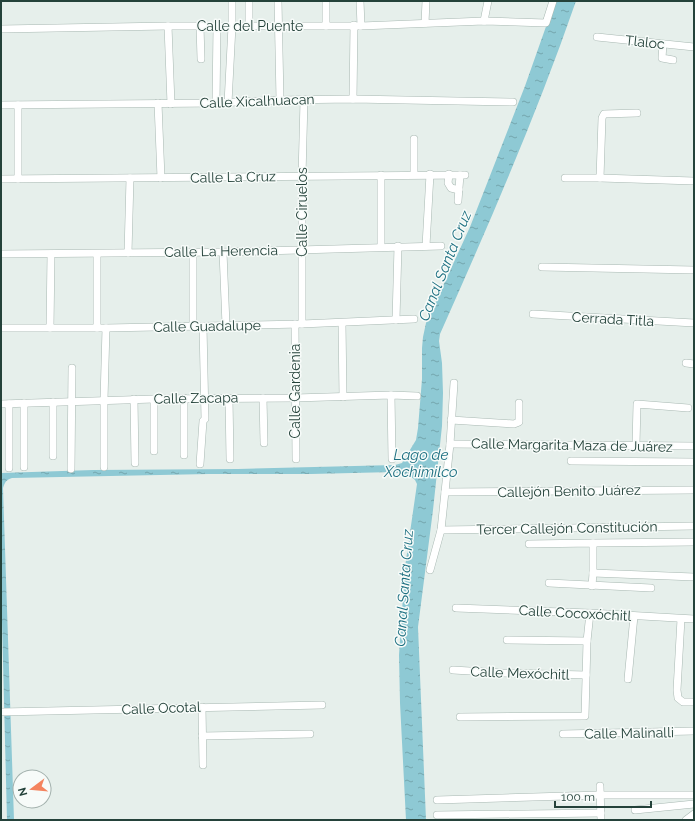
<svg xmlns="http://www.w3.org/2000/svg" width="695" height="821" font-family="Raleway,sans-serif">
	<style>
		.water { fill: url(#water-ripples) }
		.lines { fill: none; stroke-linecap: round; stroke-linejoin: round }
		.street-casing { stroke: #a8b8b2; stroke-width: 8 }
		.street { stroke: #fff; stroke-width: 7 }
		.labels { text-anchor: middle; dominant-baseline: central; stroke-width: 3; stroke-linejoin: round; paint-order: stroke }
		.street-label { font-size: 14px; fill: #24423a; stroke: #f7fbf9 }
		.water-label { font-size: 15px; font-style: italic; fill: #1c6f80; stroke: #f7fbf9 }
	</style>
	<defs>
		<pattern id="water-ripples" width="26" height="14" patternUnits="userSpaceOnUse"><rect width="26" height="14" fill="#8ec9d4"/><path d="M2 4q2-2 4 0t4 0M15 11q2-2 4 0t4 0" fill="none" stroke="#74a5ad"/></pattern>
	</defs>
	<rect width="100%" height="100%" fill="#e6efeb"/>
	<path class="water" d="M555 1H576C537 114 489 224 440 334L439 341 442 363 443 393 442 426 433 510 418 627 426 820H406L400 703 399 655 405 567 417 484 415 480 410 476 394 472 311 474H209L12 478C6 480 5 482 3 488L14 820H7L1 582V473L93 470 238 469 395 465 402 463 416 440 418 428 422 379V348L423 337 426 323 470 227 525 86Z"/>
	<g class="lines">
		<defs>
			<g id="street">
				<path d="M278 1 280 100"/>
				<path d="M326 1V26"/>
				<path d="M360 1 361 26"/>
				<path d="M484 21 488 1"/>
				<path d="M425 23 426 1"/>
				<path d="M249 25V1"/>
				<path d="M168 26 171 104"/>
				<path d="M200 26 201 59"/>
				<path d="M1 29 168 26H361L484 21 546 23 553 1"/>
				<path d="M597 37 694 47"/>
				<path d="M663 44 662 58 673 60"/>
				<path d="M353 99 354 25"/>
				<path d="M158 103 161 178"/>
				<path d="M216 103 217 26"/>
				<path d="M228 103 232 26V1"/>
				<path d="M1 105 216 103 280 100 353 99 513 102"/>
				<path d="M18 105V179"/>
				<path d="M414 174V139"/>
				<path d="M449 174 448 183 451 188 459 190"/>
				<path d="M565 178H600L694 181"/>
				<path d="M600 178 602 118 604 114 637 113"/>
				<path d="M1 179 465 175"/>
				<path d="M458 201 460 175"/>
				<path d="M426 246 430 174"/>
				<path d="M381 247V175"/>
				<path d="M193 252V325"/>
				<path d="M223 252 226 325"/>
				<path d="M128 253 130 178"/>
				<path d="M1 254 223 252 441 246"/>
				<path d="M97 254V328"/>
				<path d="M542 267 694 270"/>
				<path d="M533 314 694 323"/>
				<path d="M396 320 398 246"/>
				<path d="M342 323 343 397"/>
				<path d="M295 324 296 459"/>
				<path d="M302 324V176L304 100"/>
				<path d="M1 328H106L302 324 414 319"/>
				<path d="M50 328 51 254"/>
				<path d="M686 363 694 364"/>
				<path d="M391 395 392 459"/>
				<path d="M229 398 230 459"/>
				<path d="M263 398 264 443"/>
				<path d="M134 399 135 463"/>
				<path d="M154 399V451"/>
				<path d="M24 403V467"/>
				<path d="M1 404 154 399 295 398 391 395 417 396"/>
				<path d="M451 420 514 424 519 422V403"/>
				<path d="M450 444 694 446"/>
				<path d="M636 445 637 404 688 408"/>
				<path d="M184 455V398"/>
				<path d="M53 456V402"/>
				<path d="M571 461 694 462"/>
				<path d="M200 464 203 421 205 419 203 326"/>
				<path d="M104 467V400L106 328"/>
				<path d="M9 468V404"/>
				<path d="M71 469 72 368"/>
				<path d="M445 492 694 490"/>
				<path d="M441 530 694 526"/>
				<path d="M593 543 694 542"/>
				<path d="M529 544 593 543V573L592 586"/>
				<path d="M430 570 441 530 450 444 454 383"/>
				<path d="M593 573 694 577"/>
				<path d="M549 583 651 588"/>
				<path d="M456 608 590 613 694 619"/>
				<path d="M681 619 677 690 678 698 683 702H694"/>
				<path d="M507 640 587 641"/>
				<path d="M453 670 503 673 586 675"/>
				<path d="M628 679 634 616"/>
				<path d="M202 707 203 765"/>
				<path d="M1 712 322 705"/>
				<path d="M460 717 585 716 587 641 590 613"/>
				<path d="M563 734 694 731"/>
				<path d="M202 736 310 734"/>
				<path d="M600 786 601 820"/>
				<path d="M437 800 600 795H694"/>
				<path d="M635 810 694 804"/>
				<path d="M437 815 601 813"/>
				<path d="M686 820 694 814"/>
			</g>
		</defs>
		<use href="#street" class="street-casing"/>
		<use href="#street" class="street"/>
	</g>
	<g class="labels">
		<g class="street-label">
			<text x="250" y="26">Calle del Puente</text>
			<text transform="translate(645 42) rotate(6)">Tlaloc</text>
			<text transform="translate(257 101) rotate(-2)">Calle Xicalhuacan</text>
			<text transform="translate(233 177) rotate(-1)">Calle La Cruz</text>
			<text transform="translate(302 212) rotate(-90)">Calle Ciruelos</text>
			<text transform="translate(221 251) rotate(-1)">Calle La Herencia</text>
			<text transform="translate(613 319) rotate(3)">Cerrada Titla</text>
			<text transform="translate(207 326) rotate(-1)">Calle Guadalupe</text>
			<text transform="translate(295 391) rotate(-90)">Calle Gardenia</text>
			<text transform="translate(196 398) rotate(-1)">Calle Zacapa</text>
			<text transform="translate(572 445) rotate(1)">Calle Margarita Maza de Juárez</text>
			<text transform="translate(569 491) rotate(-1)">Callejón Benito Juárez</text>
			<text transform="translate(567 528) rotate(-1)">Tercer Callejón Constitución</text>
			<text transform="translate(575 613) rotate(3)">Calle Cocoxóchitl</text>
			<text transform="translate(520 673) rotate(2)">Calle Mexóchitl</text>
			<text transform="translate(161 708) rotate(-2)">Calle Ocotal</text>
			<text transform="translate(629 733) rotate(-1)">Calle Malinalli</text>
		</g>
		<g class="water-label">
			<text transform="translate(445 266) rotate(-68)">Canal Santa Cruz</text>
			<text x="421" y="455">Lago de<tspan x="421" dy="17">Xochimilco</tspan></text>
			<text transform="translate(404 588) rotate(-86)">Canal Santa Cruz</text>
		</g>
	</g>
	<rect width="695" height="821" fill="none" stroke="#24423a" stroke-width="4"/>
	<g transform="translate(32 789) rotate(254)"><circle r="19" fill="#f7fbf9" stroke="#a3b1ad"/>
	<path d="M0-3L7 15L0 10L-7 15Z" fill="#f4845f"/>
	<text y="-6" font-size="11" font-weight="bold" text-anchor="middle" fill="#24423a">N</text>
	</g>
	<path d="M555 801v6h96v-6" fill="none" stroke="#24423a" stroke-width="2"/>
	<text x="561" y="801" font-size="12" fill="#24423a" stroke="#f7fbf9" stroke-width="3" paint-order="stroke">100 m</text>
</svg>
